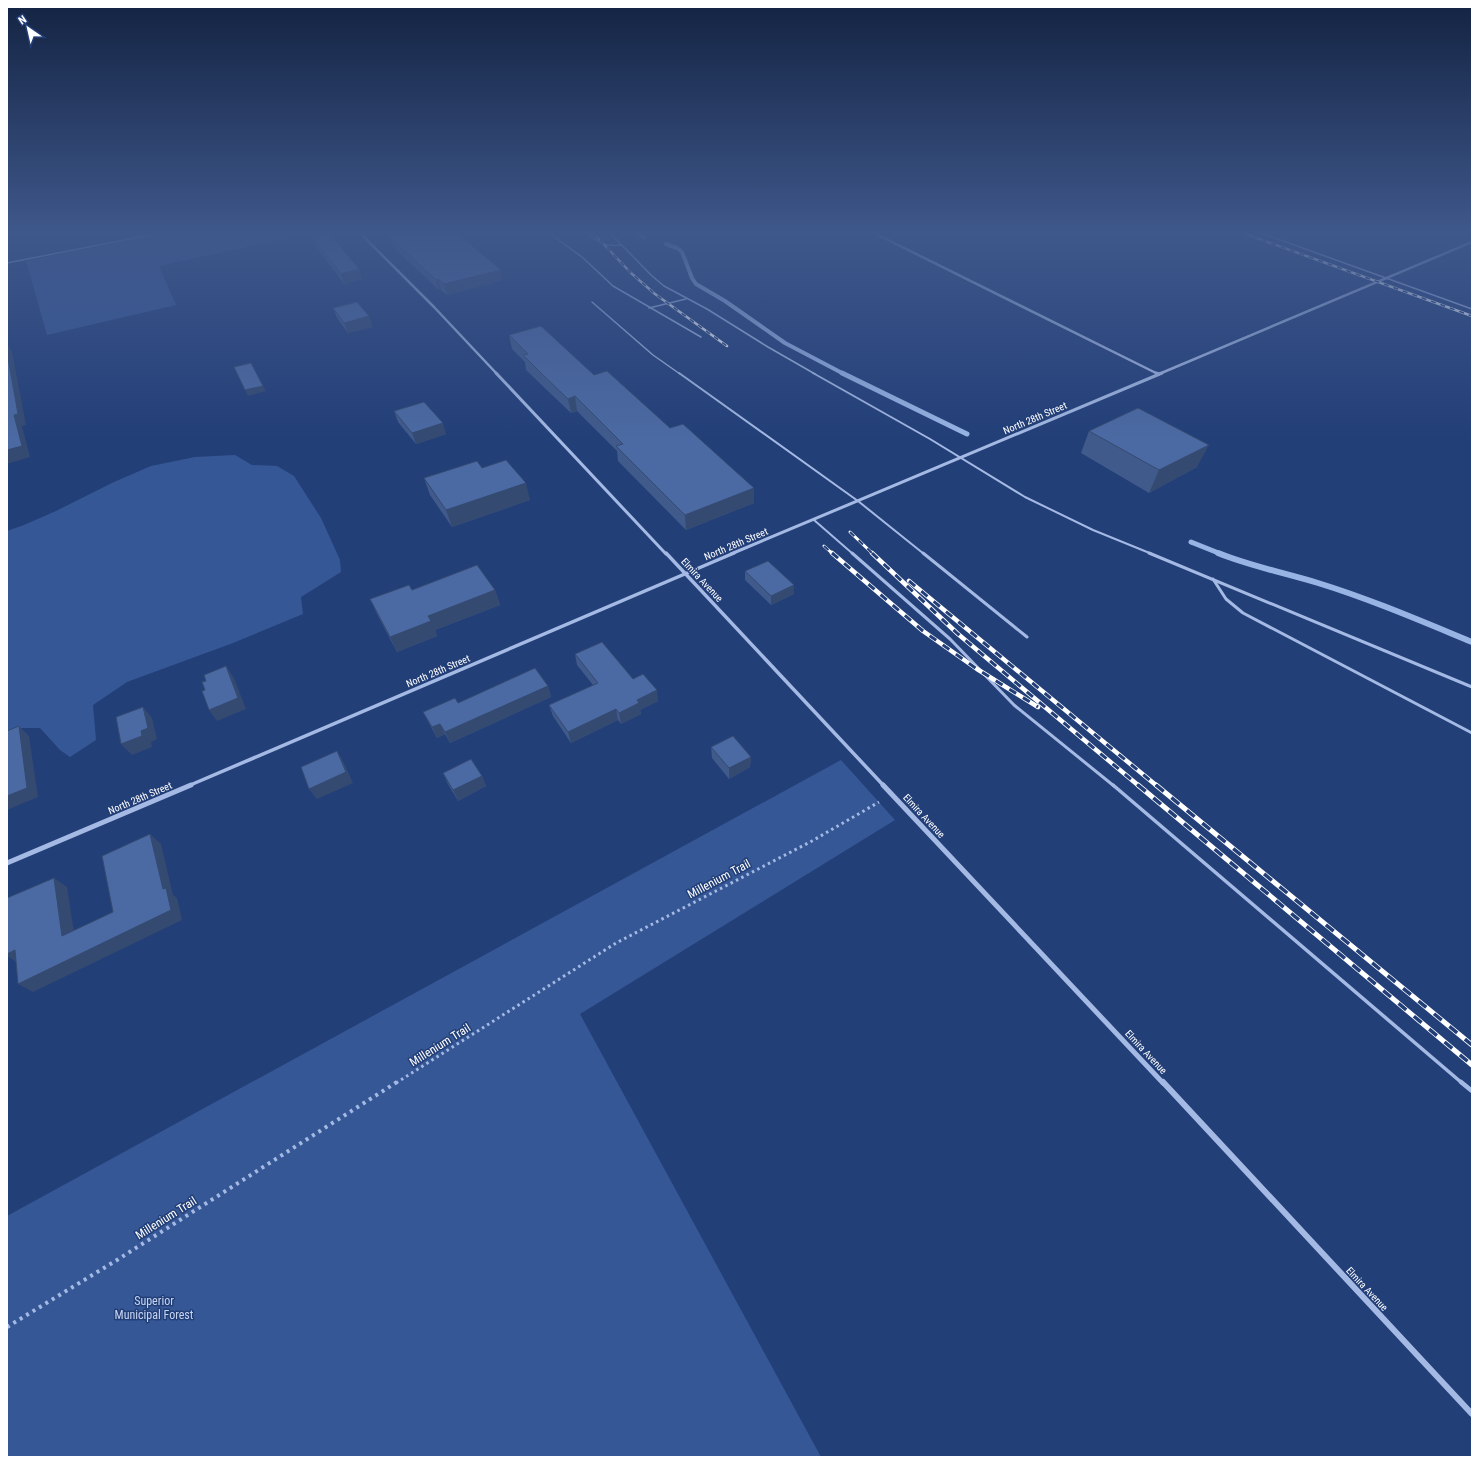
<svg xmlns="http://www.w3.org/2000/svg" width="1479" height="1464" font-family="'Roboto Condensed',sans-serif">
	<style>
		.green { fill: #365796 }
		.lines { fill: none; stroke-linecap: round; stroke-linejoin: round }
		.stream-far2 { stroke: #98b4e5; stroke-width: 4 }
		.stream-far1 { stroke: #98b4e5; stroke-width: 5 }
		.stream { stroke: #98b4e5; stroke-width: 6 }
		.path-far1 { stroke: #a4bae4; stroke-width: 3; stroke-dasharray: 2.5 3.5; stroke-linecap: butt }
		.path { stroke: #a4bae4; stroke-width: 4; stroke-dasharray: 3 4.5; stroke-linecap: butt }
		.service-far4 { stroke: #a4bae4; stroke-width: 1.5 }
		.service-far3 { stroke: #a4bae4; stroke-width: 2 }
		.service-far2 { stroke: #a4bae4; stroke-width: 3 }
		.service-far1 { stroke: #a4bae4; stroke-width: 3.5 }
		.service { stroke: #a4bae4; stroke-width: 4.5 }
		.minor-far4 { stroke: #a4bae4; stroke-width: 2.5 }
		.minor-far3 { stroke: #a4bae4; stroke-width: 3 }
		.minor-far2 { stroke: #a4bae4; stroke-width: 3.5 }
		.minor-far1 { stroke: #a4bae4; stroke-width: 5 }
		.minor { stroke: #a4bae4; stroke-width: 6 }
		.rail-far3-casing { stroke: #fff; stroke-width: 2.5 }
		.rail-far2-casing { stroke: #fff; stroke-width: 3 }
		.rail-far1-casing { stroke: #fff; stroke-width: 4.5 }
		.rail-casing { stroke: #fff; stroke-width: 5 }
		.rail-far3 { stroke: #233f78; stroke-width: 1.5; stroke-dasharray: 5; stroke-linecap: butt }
		.rail-far2 { stroke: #233f78; stroke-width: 2; stroke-dasharray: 6; stroke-linecap: butt }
		.rail-far1 { stroke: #233f78; stroke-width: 3; stroke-dasharray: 8; stroke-linecap: butt }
		.rail { stroke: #233f78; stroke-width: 3.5; stroke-dasharray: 10; stroke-linecap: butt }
		.wall { fill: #405a8b }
		.shaded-wall { fill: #344a71 }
		.building { fill: #4b69a2; stroke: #344a71 }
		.labels { text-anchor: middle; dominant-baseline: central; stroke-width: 3; stroke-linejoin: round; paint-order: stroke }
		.street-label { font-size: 10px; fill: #fff; stroke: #233f78 }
		.near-street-label { font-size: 12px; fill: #fff; stroke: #233f78 }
		.near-park-label { font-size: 12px; fill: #c7d6f3; stroke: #233f78 }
	</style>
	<rect width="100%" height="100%" fill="#233f78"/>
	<g class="green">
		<path d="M164 233H310L159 266 176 305 47 335 26 261Z"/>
		<path d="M235 455 252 465 277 466 294 476 321 518 340 560 341 572 301 597 303 614 233 643 127 682 93 705 96 740 70 757 60 750 40 728H22L7 737V531L24 525 56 511 114 482 151 466 195 457Z"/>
		<path d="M841 760 895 820 580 1014 821 1457H7V1216Z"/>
	</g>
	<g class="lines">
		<g class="stream-far2">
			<path d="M638 233 644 237"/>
			<path d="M666 244 677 248 682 252 692 278 696 284 725 301 785 343 844 374"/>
		</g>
		<g class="stream-far1">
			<path d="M842 373 967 434"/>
			<path d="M1191 542 1221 554"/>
		</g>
		<path class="stream" d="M1218 553C1250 566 1285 573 1318 583 1370 599 1421 621 1472 642"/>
		<path class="path-far1" d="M396 1083 616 943 812 841 879 802"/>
		<path class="path" d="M7 1327 117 1260 397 1082"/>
		<g class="service-far4">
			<path d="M549 233 582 257 613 286 701 337"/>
			<path d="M587 233C598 243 607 247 622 245"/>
			<path d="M610 233 651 275 664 286 707 309 768 347 815 374"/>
			<path d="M1261 233 1472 309"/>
			<path d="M7 263 160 233"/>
			<path d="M592 302 653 355 680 374"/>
			<path d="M649 308 686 299"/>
		</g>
		<g class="service-far3">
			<path d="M679 373 858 501 924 554"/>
			<path d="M813 373 930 439 1025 497 1093 530 1152 554"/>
			<path d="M814 520 853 554"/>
		</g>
		<g class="service-far2">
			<path d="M852 553 950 639 1014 705 1114 786"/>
			<path d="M923 553 1027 637"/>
			<path d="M1149 553 1472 687"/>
			<path d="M1213 579 1226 599 1243 613 1472 733"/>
		</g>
		<path class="service-far1" d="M1113 785 1462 1083"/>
		<path class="service" d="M1461 1082 1472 1091"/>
		<g class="minor-far4">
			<path d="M360 233 434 307 497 374"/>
			<path d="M874 233 1158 374"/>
			<path d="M1159 374 1472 242"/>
		</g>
		<g class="minor-far3">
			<path d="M496 373 666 554"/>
			<path d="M1156 373 1159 374"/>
			<path d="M731 554 1162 373"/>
		</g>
		<g class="minor-far2">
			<path d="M666 553 884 786"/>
			<path d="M188 786 734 553"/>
		</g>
		<g class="minor-far1">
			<path d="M883 785 1163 1083"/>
			<path d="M7 863 191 785"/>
		</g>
		<path class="minor" d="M1163 1082 1472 1414"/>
		<defs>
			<g id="rail-far3">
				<path d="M593 233 631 273 655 294 727 346"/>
				<path d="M1243 233 1472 316"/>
			</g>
			<g id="rail-far2">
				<path d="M850 532 873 554"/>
				<path d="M824 546 833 554"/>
			</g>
			<g id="rail-far1">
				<path d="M832 553 923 631 977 669 1038 707"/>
				<path d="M872 553 958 634 1139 786"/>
				<path d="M909 581 1157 786"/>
			</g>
			<g id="rail">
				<path d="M1138 785 1472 1065"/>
				<path d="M1156 785 1472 1045"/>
			</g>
		</defs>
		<use href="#rail-far3" class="rail-far3-casing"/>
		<use href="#rail-far2" class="rail-far2-casing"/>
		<use href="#rail-far1" class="rail-far1-casing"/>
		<use href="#rail" class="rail-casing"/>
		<use href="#rail-far3" class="rail-far3"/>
		<use href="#rail-far2" class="rail-far2"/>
		<use href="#rail-far1" class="rail-far1"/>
		<use href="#rail" class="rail"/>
	</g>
	<g class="wall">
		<path d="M383 233H457L503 280 447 295 441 290H439L392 246 391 240Z"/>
		<path d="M310 234 359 269 362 279 344 284 314 244Z"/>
		<path d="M333 308 369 316 372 327 348 333 337 318Z"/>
		<path d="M509 335 594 375 670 428 754 488V503L686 530 618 461 617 451 577 411 571 413 526 370 525 362 512 349Z"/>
		<path d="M394 411 446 434 416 444 398 422Z"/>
		<path d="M1089 431 1197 467 1149 493 1081 453Z"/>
		<path d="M482 468 530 500 452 527 430 495 424 478Z"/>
		<path d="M745 571 794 594 771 605 745 580Z"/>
		<path d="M412 590H495L500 605 435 630 437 636 397 652 377 614 370 599Z"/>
		<path d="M575 654 633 679 658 701 640 710 641 714 621 724 618 720 571 743 553 716 549 705 593 685 577 665Z"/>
		<path d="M548 686 551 697 450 743 445 734 437 738 423 712 458 703Z"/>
		<path d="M711 747 751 757 750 767 729 779 712 758Z"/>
		<path d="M443 773 482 776 486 786 458 801 448 784Z"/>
	</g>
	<g class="shaded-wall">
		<path d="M359 269 362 279 344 284 341 274Z"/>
		<path d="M501 270 503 280 447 295 444 284Z"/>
		<path d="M438 279 441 290H439L436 280Z"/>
		<path d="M369 316 372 327 348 333 344 323Z"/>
		<path d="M7 344 12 352 26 425 22 426 30 457 7 464Z"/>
		<path d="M263 386 266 391 248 396 245 390Z"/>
		<path d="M575 396 577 411 571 413 568 399Z"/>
		<path d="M443 423 446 434 416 444 412 433Z"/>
		<path d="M1209 445 1197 467 1149 493 1159 470Z"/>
		<path d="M526 483 530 500 452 527 446 510Z"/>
		<path d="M754 488V503L686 530 685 515Z"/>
		<path d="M794 585V594L771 605V596Z"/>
		<path d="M495 590 500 605 435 630 437 636 397 652 390 637 428 616Z"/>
		<path d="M226 666 234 678 246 709 217 721 209 710Z"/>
		<path d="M548 686 551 697 450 743 445 732Z"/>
		<path d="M657 690 658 701 640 710 641 714 621 724 619 713 637 700Z"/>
		<path d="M143 707 152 718 157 739 151 742 152 747 132 755 121 744 141 731Z"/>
		<path d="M616 709 618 720 571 743 568 732Z"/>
		<path d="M440 724 445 734 437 738 432 727Z"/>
		<path d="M19 726 29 736 38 797 7 810V796Z"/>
		<path d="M337 751 343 761 353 783 317 799 309 789Z"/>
		<path d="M751 757 750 767 729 779V768Z"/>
		<path d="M482 776 486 786 458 801 453 790Z"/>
		<path d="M150 834 161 844 173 895 177 898 182 920 33 992 18 984 163 889Z"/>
		<path d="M54 878 67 887 76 945 62 936Z"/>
		<path d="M15 950 19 964 7 956V954Z"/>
	</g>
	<g class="building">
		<path d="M313 233H329L359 269 341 274 310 234Z"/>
		<path d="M390 233H457L501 270 444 284 438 279 436 280 389 236 392 235Z"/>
		<path d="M357 302 369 316 344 323 333 308Z"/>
		<path d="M541 326 594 375 607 371 670 428 683 424 754 488 685 515 616 446 623 444 575 396 568 399 541 373 523 355 528 354 509 335Z"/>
		<path d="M7 352 18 414 14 415 22 446 7 450Z"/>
		<path d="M251 363 263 386 245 390 234 367Z"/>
		<path d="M424 402 443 423 412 433 394 411Z"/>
		<path d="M1138 408 1209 445 1159 470 1089 431Z"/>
		<path d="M506 460 526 483 446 510 424 478 477 461 482 468Z"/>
		<path d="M768 561 794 585 771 596 745 571Z"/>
		<path d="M477 565 495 590 428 616 431 621 390 637 370 599 409 585 412 590Z"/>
		<path d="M602 642 633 679 643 674 657 690 637 700 639 703 619 713 616 709 568 732 549 705 598 683 575 654Z"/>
		<path d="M226 666 238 698 209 710 202 691 205 690 202 682 206 681 204 675Z"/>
		<path d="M535 668 548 686 445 732 440 724 432 727 423 712 455 698 458 703Z"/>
		<path d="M143 707 148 728 141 731 142 736 121 744 116 717Z"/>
		<path d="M19 726 27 788 7 796V731Z"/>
		<path d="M733 736 751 757 729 768 711 747Z"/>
		<path d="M337 751 346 772 309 789 301 767Z"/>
		<path d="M471 759 482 776 453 790 443 773Z"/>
		<path d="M150 834 163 889 166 888 171 910 18 984 15 950 7 954V898L54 878 62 936 113 912 102 856Z"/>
	</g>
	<linearGradient id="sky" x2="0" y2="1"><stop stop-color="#132342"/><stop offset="0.53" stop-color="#3f588b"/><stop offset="1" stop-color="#3f588b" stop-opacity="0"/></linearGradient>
	<rect width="1479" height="438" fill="url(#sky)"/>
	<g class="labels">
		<g class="street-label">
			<text transform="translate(1035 418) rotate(-23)">North 28th Street</text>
			<text transform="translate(736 544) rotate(-23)">North 28th Street</text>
			<text transform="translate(702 580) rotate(47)">Elmira Avenue</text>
			<text transform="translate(438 671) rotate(-23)">North 28th Street</text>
			<text transform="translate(140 798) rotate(-23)">North 28th Street</text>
			<text transform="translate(924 816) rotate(47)">Elmira Avenue</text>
			<text transform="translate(1146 1052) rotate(47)">Elmira Avenue</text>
			<text transform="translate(1367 1289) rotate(47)">Elmira Avenue</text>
		</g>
		<g class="near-street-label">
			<text transform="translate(719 879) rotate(-28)">Millenium Trail</text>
			<text transform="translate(440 1045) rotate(-32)">Millenium Trail</text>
			<text transform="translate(166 1218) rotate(-32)">Millenium Trail</text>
		</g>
		<g class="near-park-label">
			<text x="154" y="1301">Superior<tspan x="154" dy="14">Municipal Forest</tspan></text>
		</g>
	</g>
	<rect width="1479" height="1464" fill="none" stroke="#ffffff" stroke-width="16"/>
	<g transform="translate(28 28) rotate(326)" stroke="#233f78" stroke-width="3" paint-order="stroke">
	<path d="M0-3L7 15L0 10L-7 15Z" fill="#ffffff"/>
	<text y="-6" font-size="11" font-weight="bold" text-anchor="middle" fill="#ffffff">N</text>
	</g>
</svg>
